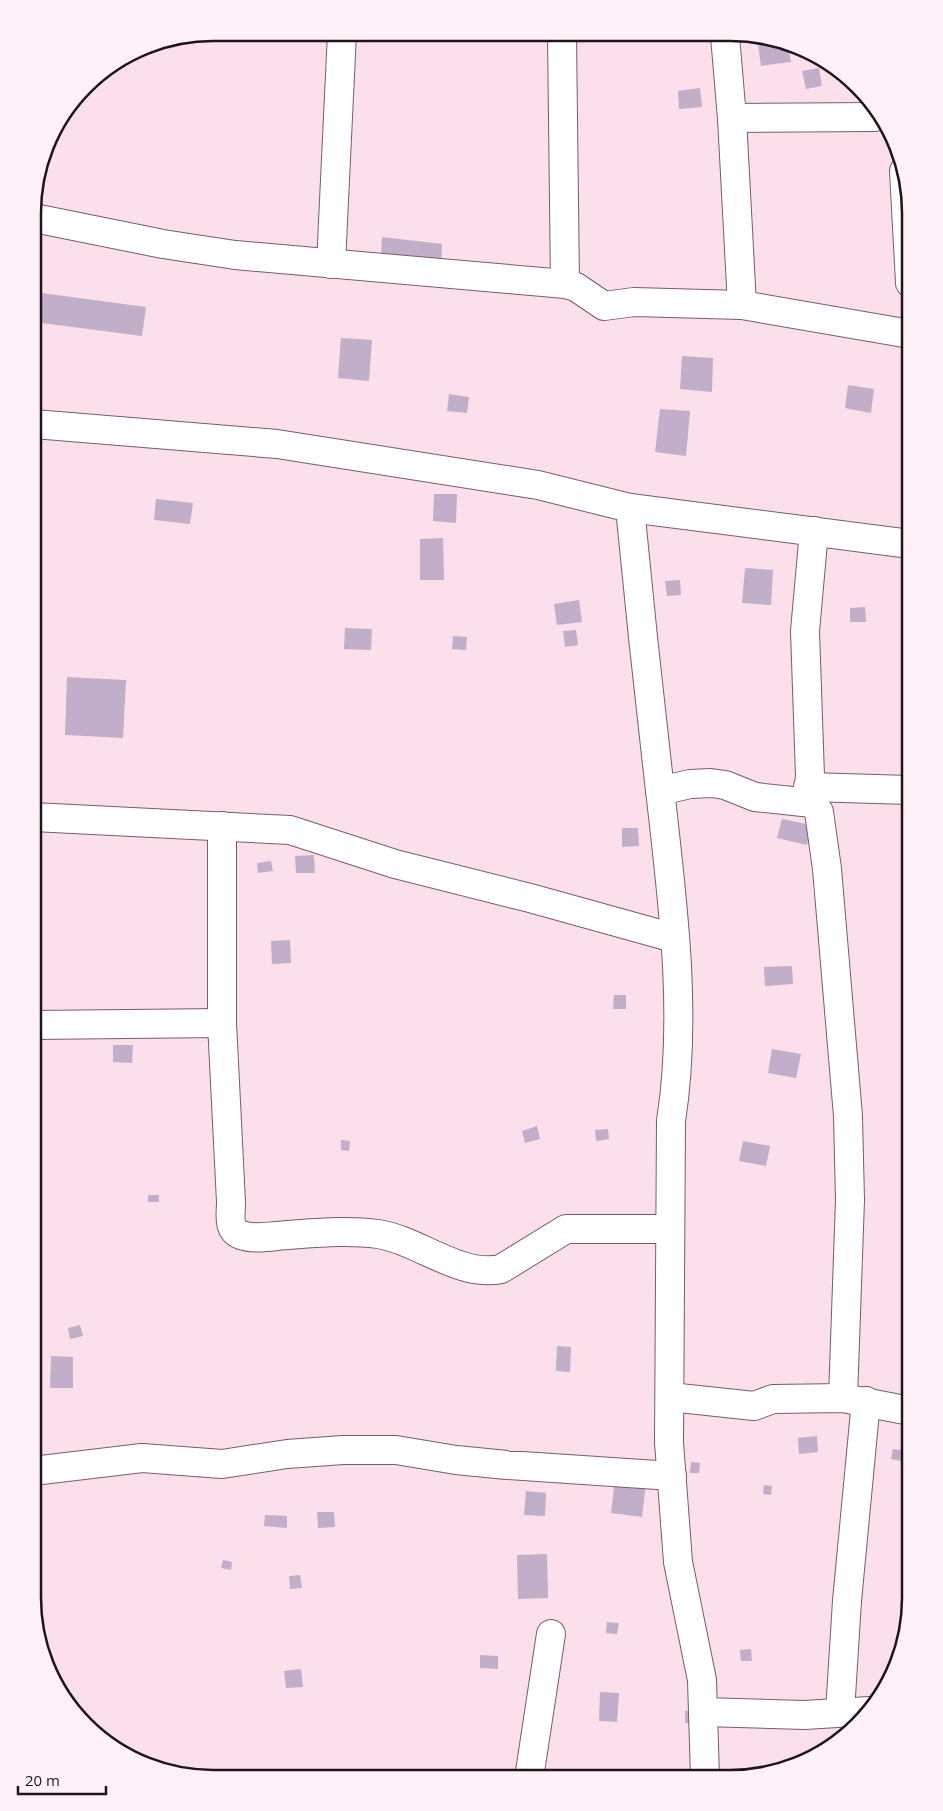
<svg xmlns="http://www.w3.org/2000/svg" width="943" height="1811" font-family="'Open Sans',sans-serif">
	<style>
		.building { fill: #c1aec8 }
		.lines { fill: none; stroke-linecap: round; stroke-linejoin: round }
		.street-casing { stroke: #795c69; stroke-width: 30 }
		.street { stroke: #fff; stroke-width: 28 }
		.rim { fill: none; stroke: #1f1419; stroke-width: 2.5 }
	</style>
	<rect width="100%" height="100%" fill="#fbdfeb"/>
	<g class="building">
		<path d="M757 36H765L788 47 791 62 761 66Z"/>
		<path d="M819 68 822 86 806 89 802 71Z"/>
		<path d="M700 88 702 107 679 109 678 91Z"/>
		<path d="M382 237 442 244 441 265 381 257Z"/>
		<path d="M34 292 146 307 142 336 34 322Z"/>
		<path d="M341 338 372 340 369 381 338 378Z"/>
		<path d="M682 356 713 358 712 392 680 389Z"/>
		<path d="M848 385 874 389 871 413 845 408Z"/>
		<path d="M449 394 469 397 467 413 447 411Z"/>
		<path d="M660 409 690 411 686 456 655 452Z"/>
		<path d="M434 494H457L456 523 433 521Z"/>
		<path d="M156 499 193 503 190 524 154 520Z"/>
		<path d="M443 538 444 580H420V539Z"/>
		<path d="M745 568 773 570 771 605 742 603Z"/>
		<path d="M680 580 681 595 667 596 665 581Z"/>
		<path d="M579 600 582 622 557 625 554 604Z"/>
		<path d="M865 607 866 622H850V608Z"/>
		<path d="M345 628 372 629 371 650 344 649Z"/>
		<path d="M576 630 578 645 565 647 563 631Z"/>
		<path d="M453 636 467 637 466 650 452 649Z"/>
		<path d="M67 677 126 680 123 738 65 735Z"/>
		<path d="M782 819 811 825 807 845 777 838Z"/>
		<path d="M622 828H638L639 846 622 847Z"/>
		<path d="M314 855 315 873H296L295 856Z"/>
		<path d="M271 861 273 871 258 873 257 863Z"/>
		<path d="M290 940 291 963 272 964 271 941Z"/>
		<path d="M792 966 793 984 765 986 764 967Z"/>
		<path d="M614 995H626V1009H613Z"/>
		<path d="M113 1045H133L132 1063 113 1062Z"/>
		<path d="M772 1049 801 1054 796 1078 768 1073Z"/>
		<path d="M537 1126 540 1139 525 1143 522 1131Z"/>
		<path d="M608 1129 609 1139 596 1141 595 1130Z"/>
		<path d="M341 1140 350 1141 349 1151 341 1150Z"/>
		<path d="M743 1141 770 1146 766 1166 739 1161Z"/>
		<rect x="148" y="1195" width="11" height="7"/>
		<path d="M80 1325 83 1336 70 1339 68 1328Z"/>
		<path d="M557 1346 571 1347 570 1372 556 1371Z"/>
		<path d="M51 1356 73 1357V1388H50Z"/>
		<path d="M817 1436 818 1452 799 1454 798 1438Z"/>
		<path d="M893 1449 908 1451 906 1462 891 1459Z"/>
		<path d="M691 1462 700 1463 699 1473H690Z"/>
		<path d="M615 1479 646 1483 642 1517 611 1513Z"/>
		<path d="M764 1485 772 1486 771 1495 763 1494Z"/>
		<path d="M526 1491 546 1493 545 1516 524 1515Z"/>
		<path d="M317 1512H334L335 1527 318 1528Z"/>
		<path d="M265 1515 287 1516V1528L264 1526Z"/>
		<path d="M547 1554 548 1598 518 1599 517 1555Z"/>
		<path d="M223 1560 232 1562 231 1570 221 1568Z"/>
		<path d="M300 1575 302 1588 290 1589 289 1576Z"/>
		<path d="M607 1622 619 1623 617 1634 606 1633Z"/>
		<path d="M751 1649 752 1661H741L740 1650Z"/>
		<path d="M480 1655 498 1656V1669L480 1668Z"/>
		<path d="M301 1669 303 1687 286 1688 284 1671Z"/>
		<path d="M600 1692 619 1693 617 1722 599 1721Z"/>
		<rect x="685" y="1711" width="10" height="12"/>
		<path d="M299 1772 312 1773V1777H299Z"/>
	</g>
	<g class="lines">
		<defs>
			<g id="street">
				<path d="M562 35 565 284"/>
				<path d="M725 36 732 118 742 305"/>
				<path d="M732 118 875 117"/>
				<path d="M904 171 910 283"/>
				<path d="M34 218 163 244 235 255 565 284 576 287 604 306 634 302 742 305 910 334"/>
				<path d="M331 264 342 33"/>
				<path d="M34 424 277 444 538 485 630 508 910 544"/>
				<path d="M630 508C639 602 649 696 660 790 672 897 688 1013 671 1121L669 1442 678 1562 702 1680 705 1778"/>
				<path d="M814 531 805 631 810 776 808 796 819 812 827 869 848 1116 850 1200 843 1398"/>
				<path d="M808 787 910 790"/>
				<path d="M660 791 690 784 711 783 725 785 755 797 812 803"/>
				<path d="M33 817 290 830 395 864 530 898 674 938"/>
				<path d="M222 826V1023L231 1202C231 1214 227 1230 241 1235 255 1240 273 1236 287 1235 317 1233 348 1230 378 1234 418 1240 460 1278 501 1269L566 1229H670"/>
				<path d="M33 1025 222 1023"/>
				<path d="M670 1397 754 1406 773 1399 843 1398 910 1411"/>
				<path d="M33 1471 142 1458 222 1464 287 1454 343 1450H396L456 1460 507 1465 672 1476"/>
				<path d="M703 1712 804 1715 870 1711"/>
				<path d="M840 1712 847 1601 866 1401"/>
				<path d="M529 1778 551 1634"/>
			</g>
		</defs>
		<use href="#street" class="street-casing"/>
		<use href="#street" class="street"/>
	</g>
	<path d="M0 0H943V1811H0ZM213 41H730A172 172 0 0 1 902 213V1598A172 172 0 0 1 730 1770H213A172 172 0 0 1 41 1598V213A172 172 0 0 1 213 41Z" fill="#fff1f7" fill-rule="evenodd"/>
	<path class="rim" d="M213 41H730A172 172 0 0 1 902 213V1598A172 172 0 0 1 730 1770H213A172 172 0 0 1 41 1598V213A172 172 0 0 1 213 41Z"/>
	<path d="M18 1786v8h88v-8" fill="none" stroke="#1f1419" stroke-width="2.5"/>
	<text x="25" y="1786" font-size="15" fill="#1f1419" stroke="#fff1f7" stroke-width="4" paint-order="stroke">20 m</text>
</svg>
